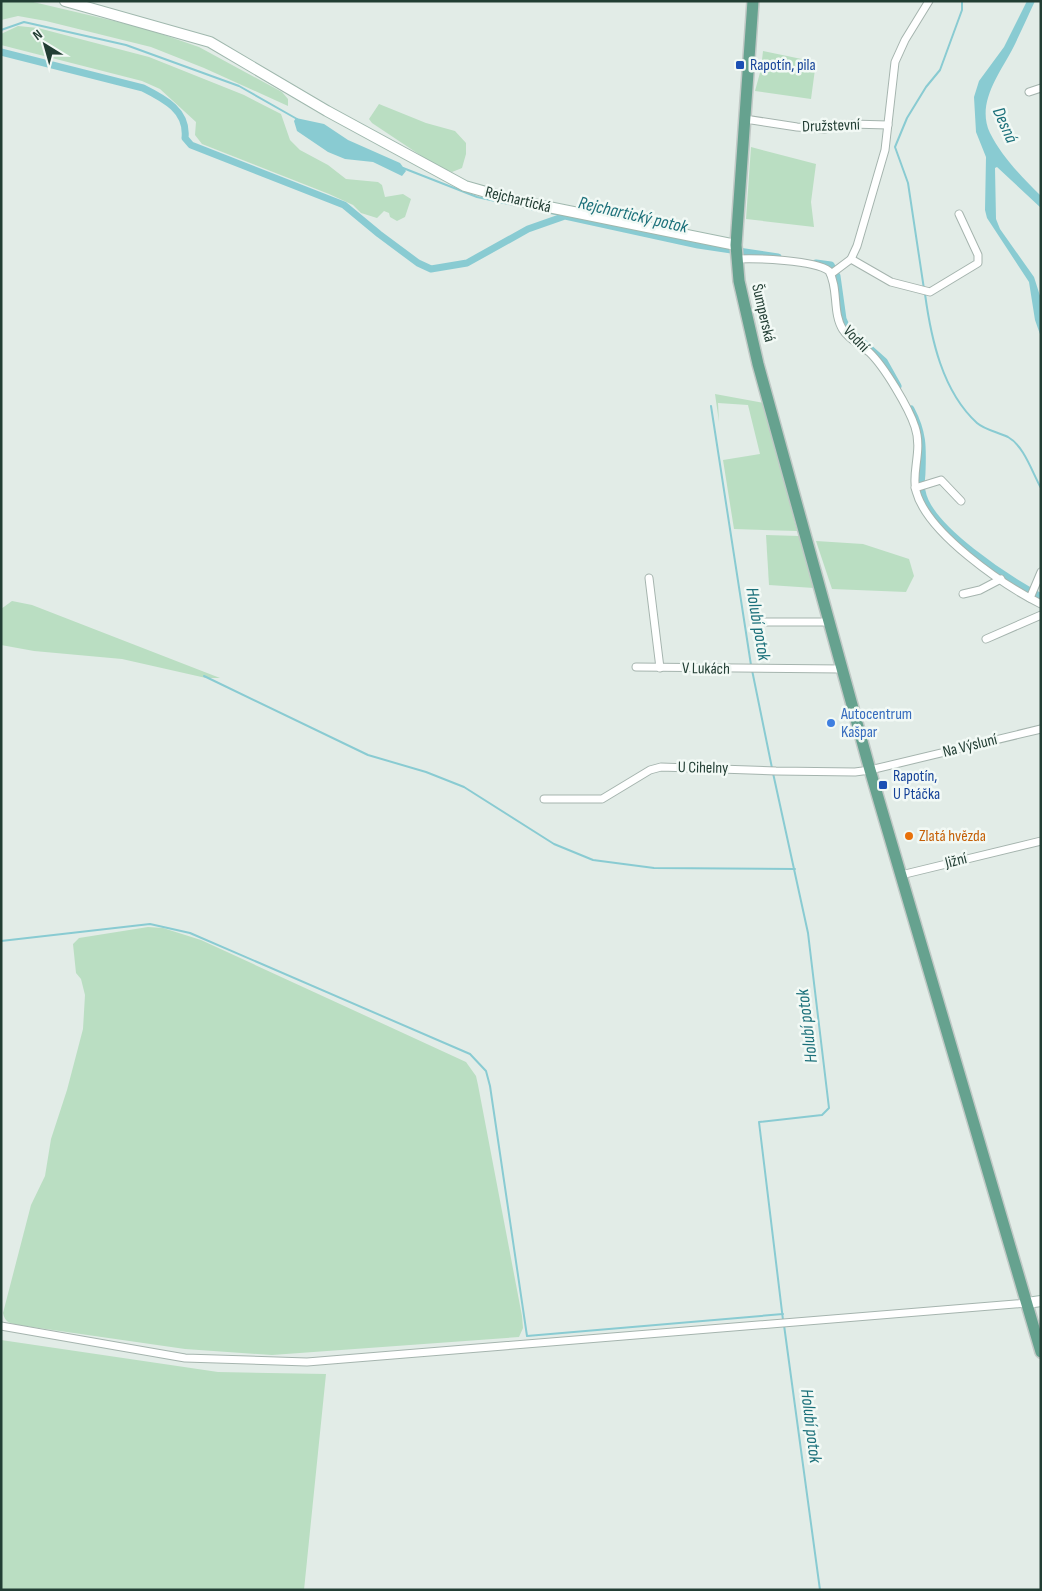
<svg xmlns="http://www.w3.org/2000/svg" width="1042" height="1591" font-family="'Sofia Sans Condensed',sans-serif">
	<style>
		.green { fill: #badec2 }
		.water { fill: #89cbd2 }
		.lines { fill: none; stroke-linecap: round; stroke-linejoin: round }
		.stream { stroke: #89cbd2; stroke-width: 2 }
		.canal { stroke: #89cbd2; stroke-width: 7 }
		.street-casing { stroke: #a5b4ae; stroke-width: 9 }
		.secondary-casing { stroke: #a0b8ae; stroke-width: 12 }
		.primary-casing { stroke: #c1c9c6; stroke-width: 14 }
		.street { stroke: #fff; stroke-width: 7 }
		.secondary { stroke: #fff; stroke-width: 10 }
		.primary { stroke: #66a28f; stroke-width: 11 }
		.transit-dot { fill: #1a4fb4; stroke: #f2f9f5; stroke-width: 2 }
		.shop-dot { fill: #3f7fe0; stroke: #f2f9f5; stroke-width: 2 }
		.food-dot { fill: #e8710a; stroke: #f2f9f5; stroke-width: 2 }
		.labels { text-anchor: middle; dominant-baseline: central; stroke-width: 5; stroke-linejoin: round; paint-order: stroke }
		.transit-label { font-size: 16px; fill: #164399; stroke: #f2f9f5; text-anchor: start }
		.street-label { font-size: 16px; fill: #223e34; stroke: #f2f9f5 }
		.shop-label { font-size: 16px; fill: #366cbe; stroke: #f2f9f5; text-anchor: start }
		.food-label { font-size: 16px; fill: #c56008; stroke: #f2f9f5; text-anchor: start }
		.water-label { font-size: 18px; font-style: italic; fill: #1b707a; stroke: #f2f9f5 }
	</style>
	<rect width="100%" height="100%" fill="#e2ece7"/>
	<g class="green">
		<path d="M1 1H29L144 28 199 47 282 92 288 99V106L204 68 151 47 46 21 18 16 1 20Z"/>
		<path d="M18 26 38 28 149 57 244 95 281 114 290 140 300 150 328 165 346 179 378 182 382 185 385 197 403 194 411 199 405 217 397 221 390 217 389 213 384 211 377 218 361 213 353 205 329 194 202 144 195 135 196 122 160 89 142 81 1 45V34Z"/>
		<path d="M763 51 816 62 811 99 755 91 761 69Z"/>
		<path d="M379 104 426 123 455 131 466 143V154L462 168 452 172 435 165 372 123 369 119Z"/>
		<path d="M751 147 816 164 811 202 814 227 746 219Z"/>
		<path d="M715 394 764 403 797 531 734 529 723 460 760 454 748 405 718 403 719 422Z"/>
		<path d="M766 535 800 536 814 588 769 585Z"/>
		<path d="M816 541 863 544 909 559 914 576 906 592 832 589Z"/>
		<path d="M12 601 32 605 220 678H206L122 659 34 651 1 645V609Z"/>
		<path d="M148 927 163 928 201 940 466 1062 476 1076 478 1085 522 1316 523 1328 519 1337 272 1355 185 1349 18 1325C9 1323 5 1322 3 1313L31 1205 45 1176 51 1139 67 1090 83 1029 85 995 81 979 76 973 73 944 79 938Z"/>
		<path d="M1 1340 218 1372 326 1374 304 1590H1Z"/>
	</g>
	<g class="water">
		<path d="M1027 1H1035C1027 18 1020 34 1012 50 999 74 976 104 990 133 1002 157 1022 177 1041 196V208L997 167 995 168 996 219 1000 229 1034 277 1041 299V337L1035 320 1029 282 987 218 985 210 986 157 976 132 974 97 979 81 1004 47Z"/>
		<path d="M296 118 324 124 348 140 400 163 406 171 402 176 373 162 345 159 328 152 297 131 294 121Z"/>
	</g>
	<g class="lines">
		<g class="stream">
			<path d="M1 30 24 22 126 45 239 86 297 119"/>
			<path d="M403 168 477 197 514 205"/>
			<path d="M526 208 565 216"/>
			<path d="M924 289 908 183 895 147 907 118 926 87 940 70 962 10V1"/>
			<path d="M925 294C931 338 942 391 977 423 985 430 998 432 1008 437 1024 446 1032 472 1041 488"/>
			<path d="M711 406 751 665"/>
			<path d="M752 670 772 768"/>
			<path d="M204 676 368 755 426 772 464 787 554 844 593 860 654 868 795 869"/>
			<path d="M773 773 808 933 829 1108 822 1115 759 1122 783 1320"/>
			<path d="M1 941 150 924 190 933 470 1054 486 1071 490 1086 527 1336 783 1314"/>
			<path d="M784 1325 820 1590"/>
		</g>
		<g class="canal">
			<path d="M1 52 143 88C165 99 188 111 185 138L191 145 344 205 379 234 418 263 431 269 467 263 528 229 565 216 698 245 778 257"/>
			<path d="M816 263 831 265 837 276 843 319 847 328 884 361 898 386"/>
			<path d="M911 409C923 432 923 446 922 472 922 478 920 485 922 491 928 528 1009 580 1041 597"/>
		</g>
		<defs>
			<g id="street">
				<path d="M1029 92 1041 88"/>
				<path d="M745 119 797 127 824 129 851 124 888 125"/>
				<path d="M737 259C755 258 815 260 829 271 839 289 832 313 843 330 849 340 861 345 869 352 884 366 909 408 915 427 923 450 911 473 916 491 927 533 1003 585 1041 604"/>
				<path d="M851 259 891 282 930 292 978 263V255L959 214"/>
				<path d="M831 274 851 259 857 246 885 150 895 62 905 40 929 1"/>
				<path d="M915 488 941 480 961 501"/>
				<path d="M649 578 660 668"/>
				<path d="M963 594 980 590 1001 579"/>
				<path d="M1030 598 1041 572"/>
				<path d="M759 622H829"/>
				<path d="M986 639 1041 615"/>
				<path d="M636 667 842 669"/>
				<path d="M544 799H602L650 770 661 767 776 771 855 772 870 770 1041 729"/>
				<path d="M901 875 1041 841"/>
				<path d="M1 1326 185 1358 307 1362 1027 1303"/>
			</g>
			<g id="secondary">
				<path d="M65 1 210 42 327 111 465 186 514 200 736 245"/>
				<path d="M1027 1303 1041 1301"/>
			</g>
			<path id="primary" d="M753 1 736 245 739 281 758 364 870 770 1041 1352"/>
		</defs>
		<use href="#street" class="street-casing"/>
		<use href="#secondary" class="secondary-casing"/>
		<use href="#primary" class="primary-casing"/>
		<use href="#street" class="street"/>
		<use href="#secondary" class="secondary"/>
		<use href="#primary" class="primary"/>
	</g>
	<g class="transit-dot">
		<rect x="735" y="60" width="10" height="10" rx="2.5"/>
		<rect x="878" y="780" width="10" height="10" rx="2.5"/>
	</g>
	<circle class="shop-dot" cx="831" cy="723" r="5"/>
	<circle class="food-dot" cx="909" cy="836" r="5"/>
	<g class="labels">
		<g class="transit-label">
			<text x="750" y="65">Rapotín, pila</text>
			<text x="893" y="776">Rapotín,<tspan x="893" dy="18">U Ptáčka</tspan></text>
		</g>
		<g class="street-label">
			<text transform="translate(831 126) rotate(-2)">Družstevní</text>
			<text transform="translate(518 200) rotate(14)">Rejchartická</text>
			<text transform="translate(763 313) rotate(77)">Šumperská</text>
			<text transform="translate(856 339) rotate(46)">Vodní</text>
			<text transform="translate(706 669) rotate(1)">V Lukách</text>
			<text transform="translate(970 746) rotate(-14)">Na Výsluní</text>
			<text transform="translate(703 768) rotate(1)">U Cihelny</text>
			<text transform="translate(956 861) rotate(-14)">Jižní</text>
		</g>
		<g class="shop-label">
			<text x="841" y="714">Autocentrum<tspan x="841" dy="18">Kašpar</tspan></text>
		</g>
		<g class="food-label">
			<text x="919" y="836">Zlatá hvězda</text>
		</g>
		<g class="water-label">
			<text transform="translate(1005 125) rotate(66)">Desná</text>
			<text transform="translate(633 215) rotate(13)">Rejchartický potok</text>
			<text transform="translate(758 624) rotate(80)">Holubí potok</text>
			<text transform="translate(807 1026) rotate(-97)">Holubí potok</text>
			<text transform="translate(811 1426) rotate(83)">Holubí potok</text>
		</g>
	</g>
	<rect width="1042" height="1591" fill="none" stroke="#223e34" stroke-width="5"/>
	<g transform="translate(45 45) rotate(323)" stroke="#f2f9f5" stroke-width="4" paint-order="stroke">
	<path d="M0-4L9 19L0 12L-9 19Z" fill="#223e34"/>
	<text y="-8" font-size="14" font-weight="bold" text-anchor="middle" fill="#223e34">N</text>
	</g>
</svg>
